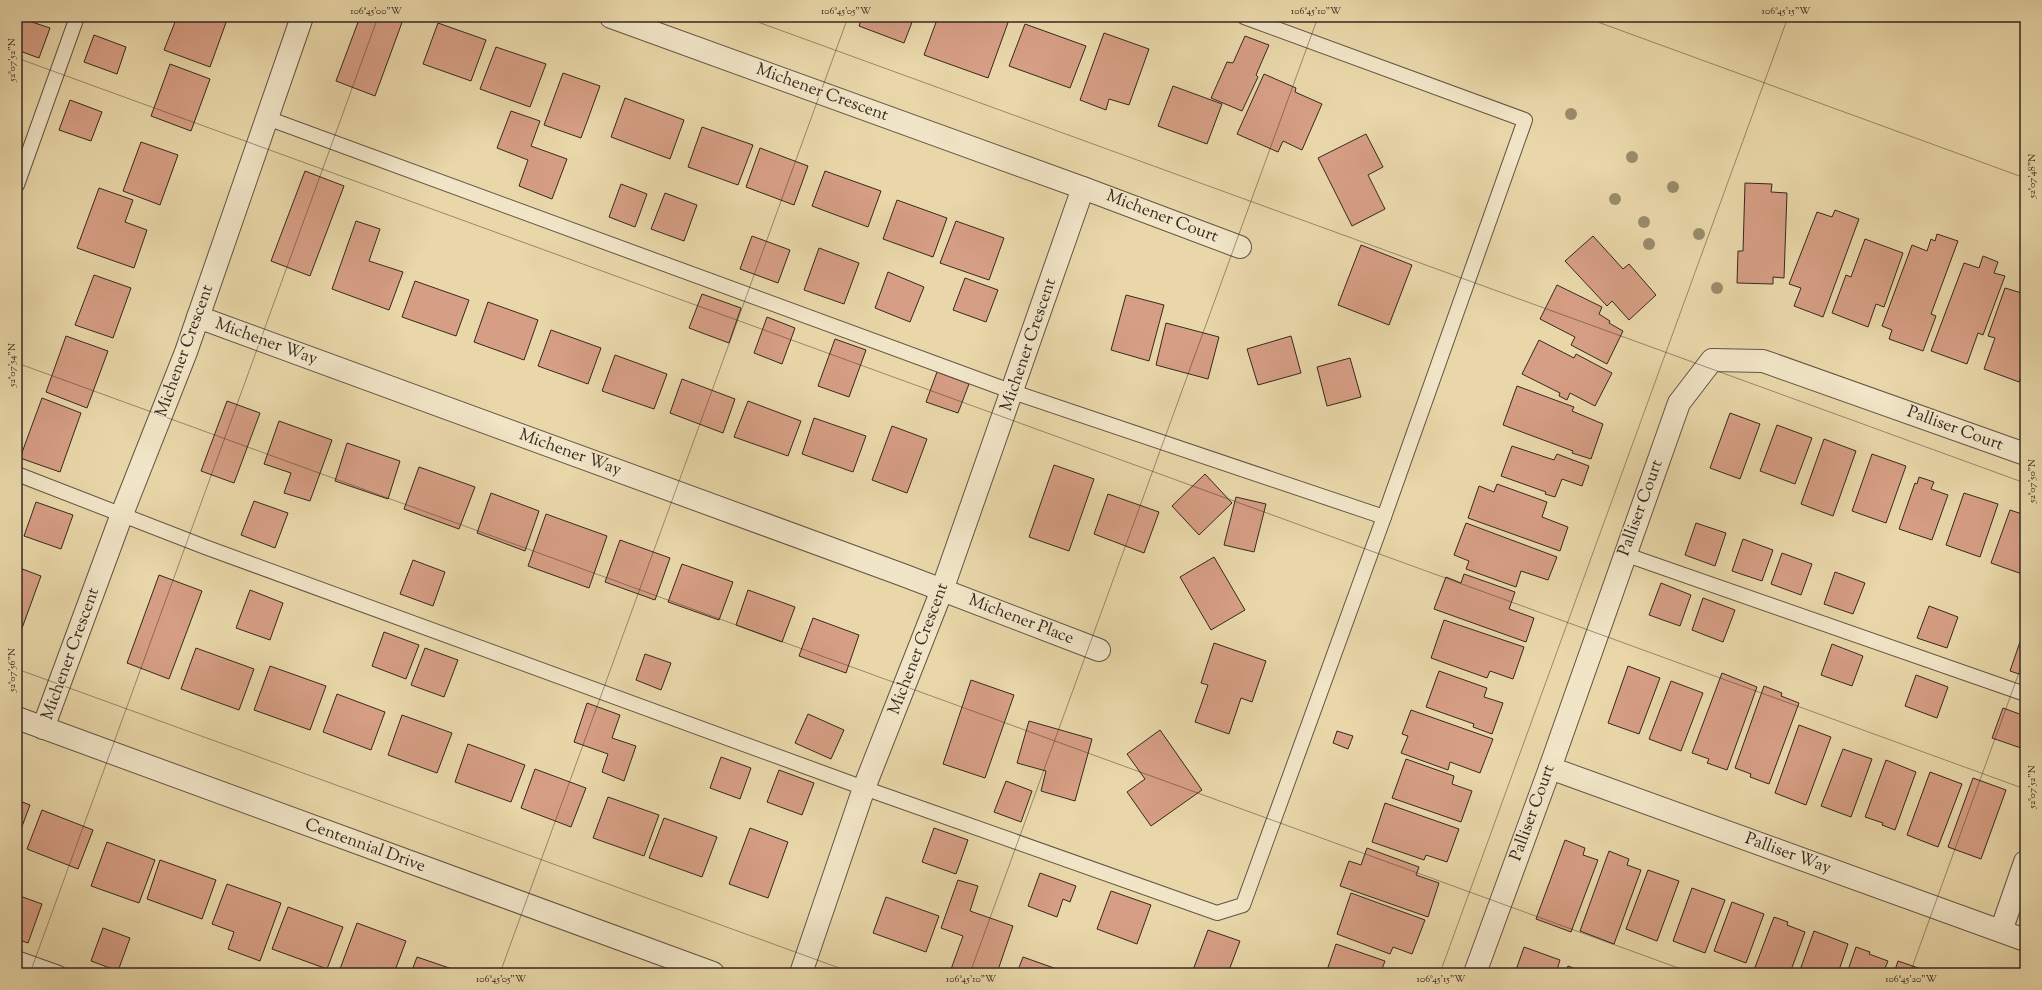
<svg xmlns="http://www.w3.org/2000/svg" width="2042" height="990" font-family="'Sorts Mill Goudy',serif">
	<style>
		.building { fill: #d69e84; stroke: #352920 }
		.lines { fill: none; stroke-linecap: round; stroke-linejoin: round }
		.lane-casing { stroke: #625442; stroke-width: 16 }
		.street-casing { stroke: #625442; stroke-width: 24 }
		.lane { stroke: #f1e5c7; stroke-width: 14 }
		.street { stroke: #f1e5c7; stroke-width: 22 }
		.tree { fill: #998c6b }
		.ticks { fill: none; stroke: #352920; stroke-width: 1; stroke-opacity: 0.45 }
		.labels { text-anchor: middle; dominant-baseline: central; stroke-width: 3; stroke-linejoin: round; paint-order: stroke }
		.street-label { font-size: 17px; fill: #352920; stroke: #f1e5c7 }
		.neatline { fill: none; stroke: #352920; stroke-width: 1.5 }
		.ticks-label { font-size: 10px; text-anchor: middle; fill: #352920 }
	</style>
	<rect width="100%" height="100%" fill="#e9d7a9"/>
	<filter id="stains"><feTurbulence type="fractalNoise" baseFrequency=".005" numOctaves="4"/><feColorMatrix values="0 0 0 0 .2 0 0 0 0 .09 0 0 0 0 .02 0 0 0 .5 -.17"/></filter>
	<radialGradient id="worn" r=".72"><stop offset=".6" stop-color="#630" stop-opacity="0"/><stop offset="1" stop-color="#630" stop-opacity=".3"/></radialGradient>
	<g class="building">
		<path d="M17 17 50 28 39 58 17 50Z"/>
		<path d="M177 17H228L210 67 164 50Z"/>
		<path d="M360 17H404L375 96 336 81Z"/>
		<path d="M862 17H914L904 43 859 26Z"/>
		<path d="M938 17H1010L988 78 924 55Z"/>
		<path d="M438 23 486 40 471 81 423 64Z"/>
		<path d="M1025 24 1086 46 1070 88 1009 66Z"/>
		<path d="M1104 33 1149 49 1129 105 1109 99 1106 110 1080 100Z"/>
		<path d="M94 35 126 47 117 74 84 62Z"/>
		<path d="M1245 36 1269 45 1256 75 1258 77 1242 111 1211 98 1227 62 1233 63Z"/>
		<path d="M496 47 546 64 530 107 480 89Z"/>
		<path d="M170 64 210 79 191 131 151 116Z"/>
		<path d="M563 73 600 86 581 138 544 125Z"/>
		<path d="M1264 74 1296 88 1295 92 1322 104 1302 150 1283 141 1278 152 1237 134Z"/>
		<path d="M1173 86 1222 104 1207 144 1158 126Z"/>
		<path d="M625 98 684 120 670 159 611 137Z"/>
		<path d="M70 100 102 112 91 141 59 130Z"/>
		<path d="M511 111 540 121 531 146 567 159 552 199 519 186 528 160 497 148Z"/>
		<path d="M702 127 753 145 738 185 688 167Z"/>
		<path d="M1366 134 1383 167 1368 175 1385 209 1352 226 1318 158Z"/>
		<path d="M141 142 178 155 160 205 123 191Z"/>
		<path d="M760 148 808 166 794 205 746 187Z"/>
		<path d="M305 171 344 186 310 276 271 261Z"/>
		<path d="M825 171 881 191 868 227 812 206Z"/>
		<path d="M1745 183 1772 184 1771 192 1787 193 1784 278 1773 277V284L1737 283 1738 251H1743Z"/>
		<path d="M621 184 647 194 635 227 609 217Z"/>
		<path d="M99 188 133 200 125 222 147 230 134 268 77 248Z"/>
		<path d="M665 193 697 205 684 241 651 229Z"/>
		<path d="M897 200 947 218 933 257 883 239Z"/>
		<path d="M1835 210 1859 219 1823 317 1794 306 1801 288 1789 284 1817 212 1832 217Z"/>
		<path d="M356 221 380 229 369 261 403 272 389 310 332 289Z"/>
		<path d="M956 221 1004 238 989 280 940 263Z"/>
		<path d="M1937 234 1958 241 1931 314 1936 316 1923 351 1889 339 1892 330 1882 326 1912 245 1927 251 1931 239 1935 241Z"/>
		<path d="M752 236 790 250 778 283 740 269Z"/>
		<path d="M1593 236 1623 269 1629 264 1656 295 1629 320 1612 301 1607 306 1565 261Z"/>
		<path d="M1865 239 1903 253 1884 307 1876 304 1868 327 1832 313 1846 275 1851 277Z"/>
		<path d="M1361 245 1412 265 1389 325 1338 305Z"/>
		<path d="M819 248 859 263 844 304 804 290Z"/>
		<path d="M1983 256 1998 262 1994 273 2005 276 1983 335 1978 333 1967 364 1931 351 1964 263 1979 268Z"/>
		<path d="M888 272 924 287 910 322 875 308Z"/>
		<path d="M94 275 131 288 113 338 75 325Z"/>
		<path d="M965 278 998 290 986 322 953 310Z"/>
		<path d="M415 281 469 300 456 336 402 317Z"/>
		<path d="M1557 285 1602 307 1599 314 1610 321 1609 323 1623 331 1607 364 1571 345 1575 337 1540 319Z"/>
		<path d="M2005 288 2025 294V364L2019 382 1984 369 1995 338 1988 336Z"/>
		<path d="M702 294 741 308 729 343 689 328Z"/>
		<path d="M1126 295 1164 305 1149 361 1111 350Z"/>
		<path d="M488 302 538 320 524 360 474 342Z"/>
		<path d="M767 317 795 328 782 364 754 353Z"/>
		<path d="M1166 323 1219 337 1208 379 1156 365Z"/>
		<path d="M551 330 601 348 588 384 538 366Z"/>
		<path d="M66 336 108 351 87 408 46 392Z"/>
		<path d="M1291 336 1301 373 1258 385 1247 349Z"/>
		<path d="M835 339 866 350 849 397 818 386Z"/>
		<path d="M1539 340 1574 358 1576 354 1612 373 1595 406 1570 393 1567 400 1559 396 1560 393 1522 374Z"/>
		<path d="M615 355 667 374 654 409 602 391Z"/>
		<path d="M1350 358 1361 397 1327 406 1317 367Z"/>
		<path d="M937 372 969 384 958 413 926 402Z"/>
		<path d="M682 379 735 399 723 433 670 413Z"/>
		<path d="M1517 386 1574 407 1572 411 1603 424 1591 459 1572 453 1573 451 1503 425Z"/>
		<path d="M42 398 81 413 60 472 20 458Z"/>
		<path d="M227 401 260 413 234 483 201 471Z"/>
		<path d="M748 401 801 421 788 456 734 437Z"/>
		<path d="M1730 413 1760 424 1740 479 1710 468Z"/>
		<path d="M814 418 866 436 853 472 802 454Z"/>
		<path d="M279 421 332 440 310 501 284 493 291 473 264 464Z"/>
		<path d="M1777 425 1812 438 1795 484 1760 471Z"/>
		<path d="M892 426 927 439 907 493 872 480Z"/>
		<path d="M1824 439 1856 451 1833 516 1801 504Z"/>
		<path d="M347 443 400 461 388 499 335 481Z"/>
		<path d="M1512 446 1554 460 1557 454 1589 466 1582 486 1562 479 1555 497 1545 494 1546 492 1501 476Z"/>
		<path d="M1872 454 1906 466 1886 523 1852 511Z"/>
		<path d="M1054 465 1094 479 1069 551 1029 537Z"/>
		<path d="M419 467 475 487 459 529 404 509Z"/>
		<path d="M1205 474 1232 503 1199 535 1172 506Z"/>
		<path d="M1919 477 1934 482 1931 489 1948 495 1932 540 1899 529 1915 483 1917 484Z"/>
		<path d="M1497 484 1547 502 1542 517 1568 527 1560 551 1468 518 1479 486 1494 492Z"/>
		<path d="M491 493 539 511 525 551 477 533Z"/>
		<path d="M1964 493 1998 504 1980 557 1946 545Z"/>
		<path d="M1108 494 1159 512 1144 553 1094 534Z"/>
		<path d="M1236 497 1266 504 1254 552 1224 545Z"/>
		<path d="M254 501 288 513 275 548 241 535Z"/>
		<path d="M36 502 73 515 61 549 24 536Z"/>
		<path d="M2010 510 2025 515V575L1991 563Z"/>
		<path d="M546 514 607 536 589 588 528 566Z"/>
		<path d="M1466 523 1557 557 1548 580 1521 571 1516 587 1466 569 1469 561 1454 555Z"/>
		<path d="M1696 523 1726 533 1715 566 1685 555Z"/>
		<path d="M1743 539 1773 550 1762 581 1732 571Z"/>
		<path d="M620 540 670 558 655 600 605 582Z"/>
		<path d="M1782 553 1812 564 1801 595 1771 584Z"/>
		<path d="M1214 557 1245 610 1211 630 1180 577Z"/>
		<path d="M413 560 445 572 433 606 400 594Z"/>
		<path d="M682 564 733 582 719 620 668 602Z"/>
		<path d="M17 567 41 576 21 631 17 629Z"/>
		<path d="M1835 572 1865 583 1853 614 1824 604Z"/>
		<path d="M1464 574 1515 592 1509 609 1534 618 1526 642 1434 609 1446 577 1461 583Z"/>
		<path d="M159 575 202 591 169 679 127 663Z"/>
		<path d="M1661 583 1691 595 1680 626 1649 615Z"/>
		<path d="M250 590 283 603 270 640 236 628Z"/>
		<path d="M748 590 795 607 782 642 736 625Z"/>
		<path d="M1703 598 1735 610 1723 642 1692 630Z"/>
		<path d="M1929 606 1958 617 1947 648 1917 638Z"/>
		<path d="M813 618 859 635 846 673 799 656Z"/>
		<path d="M1444 620 1524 647 1513 679 1490 671 1487 678 1431 658Z"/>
		<path d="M384 632 419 645 406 679 372 666Z"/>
		<path d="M2021 639 2025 641V676L2010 671Z"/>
		<path d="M1214 643 1266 661 1252 702 1241 698 1229 734 1195 722 1208 685 1201 683Z"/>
		<path d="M1832 644 1863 656 1852 686 1821 675Z"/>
		<path d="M196 648 254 669 239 710 181 689Z"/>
		<path d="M425 648 458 660 444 697 411 685Z"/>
		<path d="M645 654 671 663 661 690 636 680Z"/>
		<path d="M270 666 326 686 310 730 254 710Z"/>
		<path d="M1628 666 1660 678 1639 734 1608 723Z"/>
		<path d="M1439 671 1487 688 1484 697 1503 703 1492 734 1473 727 1474 724 1426 707Z"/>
		<path d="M1722 673 1757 687 1727 770 1707 763 1709 759 1692 753Z"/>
		<path d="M1916 675 1948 687 1937 718 1905 706Z"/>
		<path d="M971 680 1014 695 985 778 943 764Z"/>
		<path d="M1671 681 1703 693 1681 751 1649 739Z"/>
		<path d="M1764 686 1782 693 1781 696 1799 703 1769 784 1750 777 1751 774 1735 768Z"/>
		<path d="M337 694 385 712 371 750 323 732Z"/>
		<path d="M587 703 620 715 612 738 636 746 624 781 602 772 608 754 574 742Z"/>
		<path d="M2003 708 2025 716V738L2021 748 1992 738Z"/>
		<path d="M1411 710 1493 739 1480 773 1450 762 1448 770 1401 753 1408 736 1402 734Z"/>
		<path d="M808 714 844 730 831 759 795 743Z"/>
		<path d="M402 715 452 733 437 773 388 755Z"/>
		<path d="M1029 721 1092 739 1075 801 1041 791 1046 771 1017 763Z"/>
		<path d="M1799 725 1831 737 1806 805 1775 793Z"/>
		<path d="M1160 730 1202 790 1151 826 1127 792 1145 779 1127 754Z"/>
		<path d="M1337 731 1353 736 1348 749 1333 743Z"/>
		<path d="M468 744 525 765 511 802 455 782Z"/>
		<path d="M1843 749 1872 759 1851 817 1821 806Z"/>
		<path d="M721 757 751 768 740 799 710 788Z"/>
		<path d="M1406 759 1454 776 1452 784 1472 791 1461 822 1392 798Z"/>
		<path d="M1886 760 1916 772 1895 830 1882 825 1883 823 1865 817Z"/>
		<path d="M535 769 586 788 571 827 521 808Z"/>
		<path d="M779 770 814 783 802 815 767 802Z"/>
		<path d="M1930 772 1962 784 1938 847 1907 835Z"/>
		<path d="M1973 778 2006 790 1981 859 1948 847Z"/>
		<path d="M1006 781 1032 791 1021 822 994 812Z"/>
		<path d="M608 797 659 815 644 856 593 838Z"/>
		<path d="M17 800 30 805 17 840Z"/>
		<path d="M1385 803 1459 829 1447 862 1426 855 1424 860 1372 842Z"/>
		<path d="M42 810 93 830 78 869 27 849Z"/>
		<path d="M664 818 717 837 702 877 649 858Z"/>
		<path d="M750 828 788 842 768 898 729 884Z"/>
		<path d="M934 828 968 840 956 874 922 862Z"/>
		<path d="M1565 840 1585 848 1583 855 1598 860 1571 932 1536 919Z"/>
		<path d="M107 842 155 860 139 903 91 886Z"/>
		<path d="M1367 848 1419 867 1416 875 1439 883 1428 917 1340 886 1349 861 1361 865Z"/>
		<path d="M1609 851 1629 859 1627 865 1641 870 1614 944 1580 931Z"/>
		<path d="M160 860 216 880 202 919 147 899Z"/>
		<path d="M1648 870 1679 881 1657 941 1626 929Z"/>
		<path d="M1040 873 1076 886 1070 902 1063 899 1057 917 1028 906Z"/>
		<path d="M958 880 978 886 970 911 1013 926 997 973 950 972 963 936 941 928Z"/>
		<path d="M227 884 281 903 260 961 228 949 234 932 212 924Z"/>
		<path d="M1692 888 1725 900 1705 953 1673 941Z"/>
		<path d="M1111 891 1151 905 1137 944 1097 929Z"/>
		<path d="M1351 893 1425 920 1412 954 1393 947 1390 954 1337 934Z"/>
		<path d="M17 895 42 904 28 943 17 939Z"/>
		<path d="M886 897 939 916 926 952 873 933Z"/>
		<path d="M1732 902 1764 914 1746 963 1714 951Z"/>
		<path d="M288 907 343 927 327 969 272 949Z"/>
		<path d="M1774 917 1788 922 1787 925 1805 932 1790 973H1761L1754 970Z"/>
		<path d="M357 923 406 941 394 973H350L340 969Z"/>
		<path d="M103 928 130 938 118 971 91 961Z"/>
		<path d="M1208 930 1240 941 1228 973H1203L1193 970Z"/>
		<path d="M1814 931 1848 944 1838 973H1799Z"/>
		<path d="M1336 944 1385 961 1382 969 1394 973H1326Z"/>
		<path d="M1524 947 1560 960 1556 973H1515Z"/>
		<path d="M1856 947 1870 952 1869 954 1888 961 1883 973H1847Z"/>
		<path d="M417 957 464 973H411Z"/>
		<path d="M1023 957 1068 973H1017Z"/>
		<path d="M1898 961 1930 972V973H1894Z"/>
		<path d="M1568 966 1586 973H1565Z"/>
	</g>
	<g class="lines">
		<defs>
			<g id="lane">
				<path d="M267 118 1013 392 1384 517"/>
				<path d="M17 185 77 17"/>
				<path d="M17 474 205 547 864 788 1217 913 1243 905 1384 517 1525 120 1244 17"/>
				<path d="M1624 554 2025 694"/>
				<path d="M17 958 59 973"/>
			</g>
			<g id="street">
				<path d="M611 17 1083 188 942 590 864 788 801 973"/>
				<path d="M1083 188 1240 247"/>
				<path d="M198 317 903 575 1099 650"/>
				<path d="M17 718 713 973"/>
				<path d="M43 728 122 514 186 352 302 17"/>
				<path d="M1550 768 2025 940"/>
				<path d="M2001 931 2025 862"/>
				<path d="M1475 973 1550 768 1679 403 1712 360 1763 361 2025 454"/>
			</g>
		</defs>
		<use href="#lane" class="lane-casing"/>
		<use href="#street" class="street-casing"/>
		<use href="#lane" class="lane"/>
		<use href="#street" class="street"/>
	</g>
	<g class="tree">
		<circle cx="1571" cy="114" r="6"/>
		<circle cx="1632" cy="157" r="6"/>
		<circle cx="1673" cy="187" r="6"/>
		<circle cx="1615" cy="199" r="6"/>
		<circle cx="1644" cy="222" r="6"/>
		<circle cx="1699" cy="234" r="6"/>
		<circle cx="1649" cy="244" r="6"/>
		<circle cx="1717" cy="288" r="6"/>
	</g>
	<path class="ticks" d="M744 17 2025 483M1584 17 2025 178M17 58 2025 789M17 363 1692 973M17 669 853 973M30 973 378 17M500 973 848 17M970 973 1318 17M1440 973 1788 17M1910 973 2025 656"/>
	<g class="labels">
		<g class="street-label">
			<text transform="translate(822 93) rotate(20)">Michener Crescent</text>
			<text transform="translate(1162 217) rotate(21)">Michener Court</text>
			<text transform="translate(266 342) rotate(20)">Michener Way</text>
			<text transform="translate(1029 345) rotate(-71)">Michener Crescent</text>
			<text transform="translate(185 351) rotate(-70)">Michener Crescent</text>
			<text transform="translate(1955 429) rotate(20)">Palliser Court</text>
			<text transform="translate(570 453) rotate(20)">Michener Way</text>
			<text transform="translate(1641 508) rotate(-70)">Palliser Court</text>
			<text transform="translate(1021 620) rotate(21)">Michener Place</text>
			<text transform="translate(919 649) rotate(-69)">Michener Crescent</text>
			<text transform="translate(71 654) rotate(-70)">Michener Crescent</text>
			<text transform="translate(1533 813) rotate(-70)">Palliser Court</text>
			<text transform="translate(365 846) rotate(20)">Centennial Drive</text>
			<text transform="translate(1788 854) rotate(20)">Palliser Way</text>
		</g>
	</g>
	<rect width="2042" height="990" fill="none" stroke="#e9d7a9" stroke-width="44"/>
	<rect x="22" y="22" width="1998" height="946" class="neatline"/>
	<g class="ticks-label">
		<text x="376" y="14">106°45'00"W</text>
		<text x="846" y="14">106°45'05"W</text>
		<text x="1316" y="14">106°45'10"W</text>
		<text x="1786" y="14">106°45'15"W</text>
		<text transform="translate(11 60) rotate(-90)" y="4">52°07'52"N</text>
		<text transform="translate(2031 176) rotate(-90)" y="4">52°07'48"N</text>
		<text transform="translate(11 365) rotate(-90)" y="4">52°07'54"N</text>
		<text transform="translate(2031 481) rotate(-90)" y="4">52°07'50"N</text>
		<text transform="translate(11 670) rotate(-90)" y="4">52°07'56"N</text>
		<text transform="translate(2031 787) rotate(-90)" y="4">52°07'52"N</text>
		<text x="501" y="982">106°45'05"W</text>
		<text x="971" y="982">106°45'10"W</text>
		<text x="1441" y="982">106°45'15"W</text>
		<text x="1911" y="982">106°45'20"W</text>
	</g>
	<rect width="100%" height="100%" filter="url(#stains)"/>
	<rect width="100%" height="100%" fill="url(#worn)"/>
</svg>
